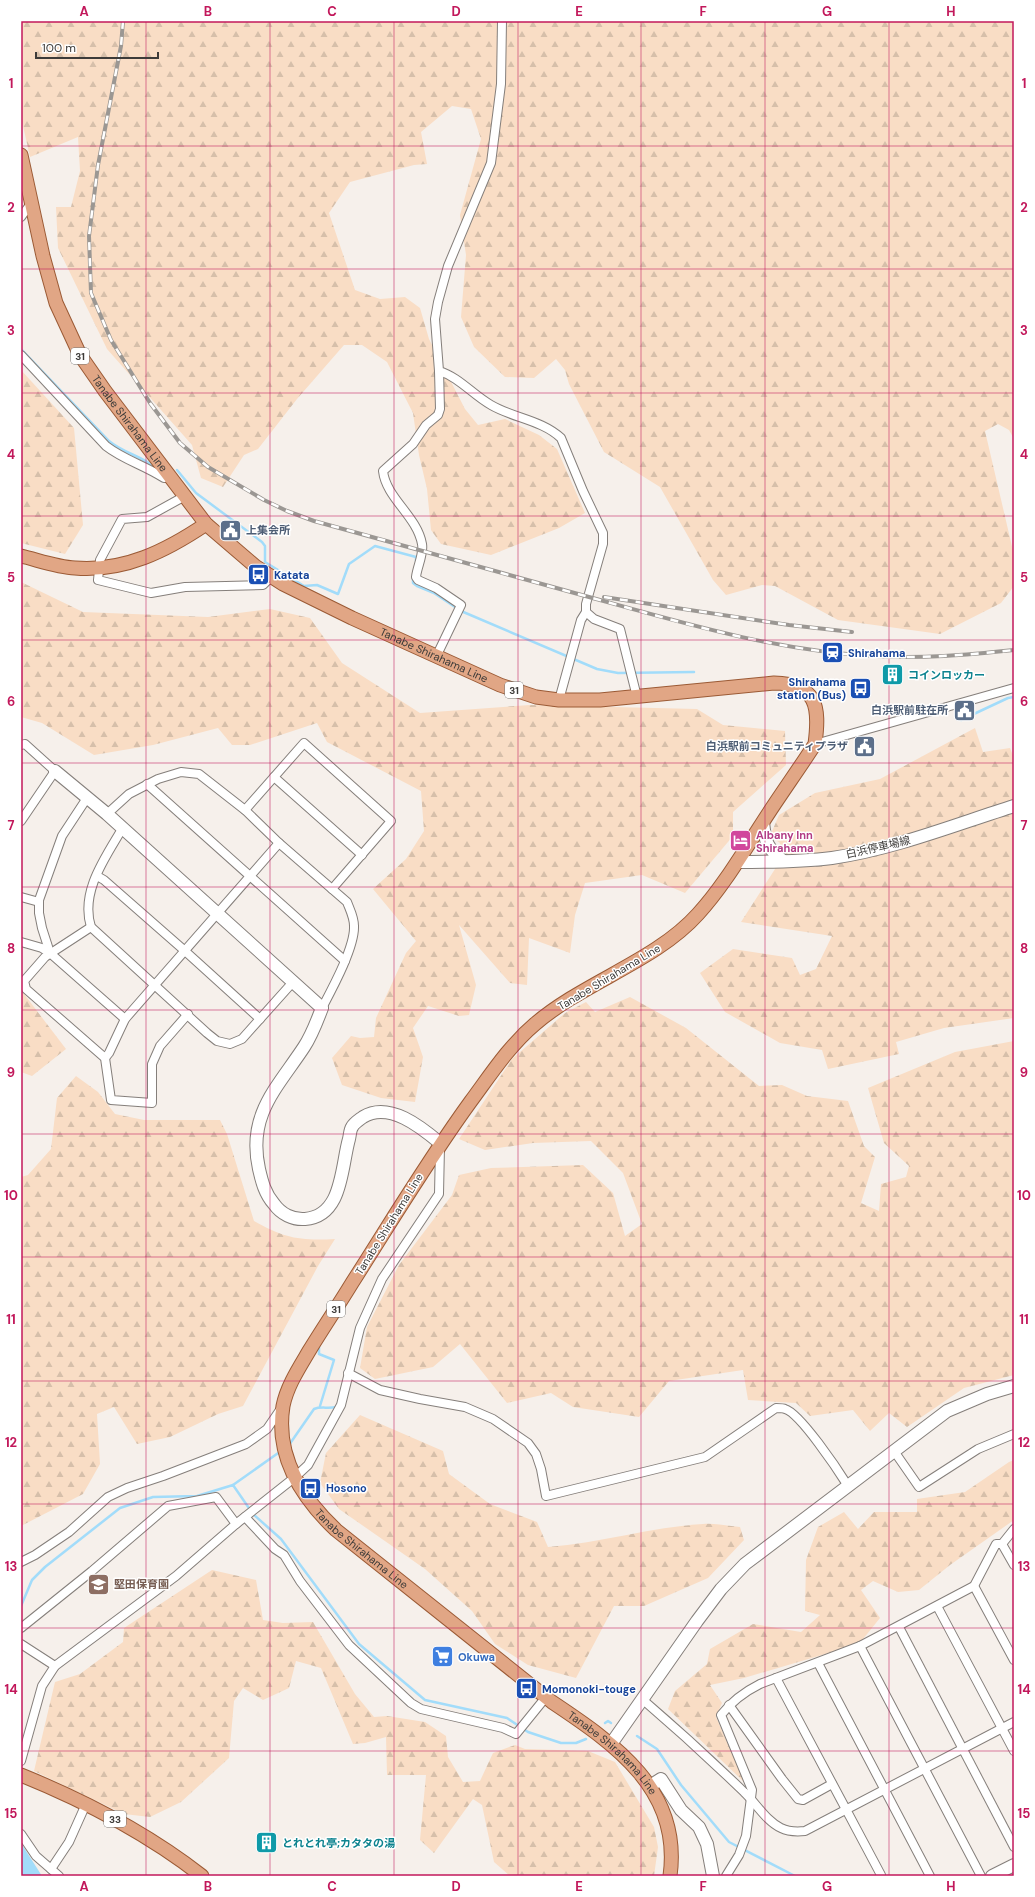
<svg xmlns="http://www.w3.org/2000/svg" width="1035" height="1897" font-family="'DM Sans','Noto Sans JP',sans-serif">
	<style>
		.forest { fill: url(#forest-firs) }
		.water { fill: #a2dcfa }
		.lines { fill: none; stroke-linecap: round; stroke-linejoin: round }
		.stream { stroke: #a2dcfa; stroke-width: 2.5 }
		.street-casing { stroke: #857f7b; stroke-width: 10 }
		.secondary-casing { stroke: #857f7b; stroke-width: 14 }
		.primary-casing { stroke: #9b5a35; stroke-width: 15 }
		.street { stroke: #fff; stroke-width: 8 }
		.secondary { stroke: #fff; stroke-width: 12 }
		.primary { stroke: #e1a685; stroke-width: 13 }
		.rail-casing { stroke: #9b9793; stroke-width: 4 }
		.rail { stroke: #fff; stroke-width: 2.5; stroke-dasharray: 8; stroke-linecap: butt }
		.grid { fill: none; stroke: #c2185b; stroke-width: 1; stroke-opacity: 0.55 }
		.labels { text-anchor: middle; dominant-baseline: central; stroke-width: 3; stroke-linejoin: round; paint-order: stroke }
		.shield { fill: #fff; stroke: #777674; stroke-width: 1 }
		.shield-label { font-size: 10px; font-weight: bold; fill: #3d3b39 }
		.street-label { font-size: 11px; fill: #3d3b39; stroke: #fff }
		.service-label { font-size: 11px; font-weight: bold; fill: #4e5e75; stroke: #fff; text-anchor: end }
		.transit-label { font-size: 11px; font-weight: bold; fill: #164399; stroke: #fff; text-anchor: start }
		.culture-label { font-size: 11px; font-weight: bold; fill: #0d838f; stroke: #fff; text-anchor: start }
		.hotel-label { font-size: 11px; font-weight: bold; fill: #b23c85; stroke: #fff; text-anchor: start }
		.education-label { font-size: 11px; font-weight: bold; fill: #785e54; stroke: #fff; text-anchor: start }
		.shop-label { font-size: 11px; font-weight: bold; fill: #366cbe; stroke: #fff; text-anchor: start }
		.neatline { fill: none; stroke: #c2185b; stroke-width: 1.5 }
		.grid-label { font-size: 13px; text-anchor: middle; font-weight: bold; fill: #c2185b }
	</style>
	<defs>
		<pattern id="forest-firs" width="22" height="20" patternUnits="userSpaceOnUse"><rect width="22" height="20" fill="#f9ddc5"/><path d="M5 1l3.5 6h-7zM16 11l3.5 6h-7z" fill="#d6bfaa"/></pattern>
	</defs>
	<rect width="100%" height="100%" fill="#f6f0eb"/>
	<g class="forest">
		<path d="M21 21H1014V439L1009 430 998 424 985 431 1014 555V586L1001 603 940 634 838 620 775 586 762 585 726 595 713 580 660 487 604 452 569 384 565 370 556 359 534 378 505 377 474 347 461 317 466 255 460 215 481 139 471 109 452 106 421 132 427 164 414 165 350 182 329 213 355 290 380 299 405 297 420 308 429 339 465 409 478 425 505 419 539 435 557 449 585 513 559 528 491 555 441 544 431 530 427 489 419 455 413 413 387 362 362 345H344L297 399 258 449 244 455 223 487 201 478 192 445 107 349 58 248 56 207H71L80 171 78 137 30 157 21 117Z"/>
		<path d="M21 370 74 428 83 525 65 554 21 543Z"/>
		<path d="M21 582 83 612 208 617 270 609 310 618 342 663 420 713 530 705 697 709 723 725 785 731 786 765 733 812V836L685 893 642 875 585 883 575 915 570 953 529 938 527 985 510 983 459 925 476 985 469 1015 459 1016 428 1006 413 1028 423 1057 415 1102 381 1098 342 1085 332 1058 351 1036 360 1038 374 1037 376 1018 406 953 416 941 373 889 406 859 424 831 421 791 327 742 317 723 250 745H232L218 728 153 745 94 755 42 723 21 717Z"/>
		<path d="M975 728 983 752 1010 748 1014 758V1018L944 1028 896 1042 899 1054 828 1069 822 1050 780 1043 725 1012 700 973 733 949 792 958 800 975 816 969 832 936 741 922 775 869 780 843 770 836 779 815 815 793 880 779Z"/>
		<path d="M21 990 66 1049 32 1076 21 1072Z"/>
		<path d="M630 997 686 1028 759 1086 782 1085 807 1096 848 1101 864 1146 875 1157 861 1203 879 1211 881 1184 906 1177 909 1166 884 1143 868 1088 955 1052 1014 1041V1375L964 1388 907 1427 889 1413 870 1431 853 1410 810 1416 796 1403 748 1400 743 1370 669 1381 639 1417 573 1407 551 1393 507 1403 460 1344 433 1367 375 1379 360 1368 367 1327 399 1265 452 1195 459 1175 491 1168 583 1165 613 1193 625 1236 642 1224 623 1173 591 1141 533 1143 485 1150 459 1139 512 1059 565 1013 586 1002 595 1012Z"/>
		<path d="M76 1076 98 1092 115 1114 144 1120H220L227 1134 254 1221C284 1238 300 1241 335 1239L318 1266 243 1406 218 1414 170 1437 137 1444 114 1407 97 1414 100 1464 83 1494 21 1526V1177L28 1175 51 1149 57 1098Z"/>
		<path d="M360 1415 443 1451 449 1474 490 1504 537 1522 548 1547C600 1543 651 1527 703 1524 715 1523 728 1526 740 1527L744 1540 708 1578 644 1606H614L576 1678 528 1665 495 1644 472 1611 425 1569 339 1509 320 1483 326 1453Z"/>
		<path d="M1014 1460V1520L950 1565 919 1590 898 1592 873 1581 861 1590 880 1618 859 1644 744 1678 710 1685 722 1703 716 1717 745 1783 668 1709 675 1691 707 1664 710 1649 753 1624 801 1632 820 1615 805 1611 806 1560 818 1527 844 1512 858 1529 874 1512H917V1499L965 1492 1009 1462Z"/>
		<path d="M212 1570 256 1580 263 1620 283 1623 313 1622 355 1694 374 1717 387 1716 425 1722 446 1736 448 1757 463 1782 480 1781 493 1753 515 1745 525 1749 588 1751 615 1762 654 1827 658 1847 654 1876H510L494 1862 482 1805 473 1799 434 1853 420 1840 426 1775H387L386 1737 365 1743 353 1744 321 1668 296 1661 289 1688 263 1700 243 1688 234 1701 229 1758 181 1802 150 1817 124 1814 34 1771 55 1682 80 1674 123 1642 124 1628Z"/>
	</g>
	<path class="water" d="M21 1843 42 1876H21Z"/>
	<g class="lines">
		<g class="stream">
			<path d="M21 349 109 441C123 453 142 456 156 468"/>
			<path d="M177 470 196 493 262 542 265 546V562L304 586 317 585 338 594 349 564 375 546 416 557V561"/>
			<path d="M413 578V583L417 586 434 593 461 611 597 669 618 673 694 672"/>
			<path d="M961 720 1008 698 1014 697"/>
			<path d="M319 1347V1354L334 1360 320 1406"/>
			<path d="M289 1445 314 1409C321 1406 328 1409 336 1407"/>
			<path d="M233 1485 281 1451"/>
			<path d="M21 1606 32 1580 45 1567 120 1508 153 1497 197 1496 233 1485 253 1514 281 1539 359 1644 425 1700 507 1718 528 1732 561 1743H576L586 1739"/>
			<path d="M605 1723 608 1721 611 1723"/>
			<path d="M637 1736 657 1749 681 1785 729 1842 795 1876"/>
		</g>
		<defs>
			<g id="street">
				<path d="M502 21 501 84 491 163 448 266 438 302 435 319 439 371C459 377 473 395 491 405 513 418 542 420 561 438L583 491 603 533V544L586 604V612L594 619 620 629 637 697"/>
				<path d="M21 217 32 202"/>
				<path d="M21 355 106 446C124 460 144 465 164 478L170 476"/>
				<path d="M185 496 147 517 122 519 100 560 98 580 151 593 185 587 263 585 271 577"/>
				<path d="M436 657 461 605 436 588 418 580 416 577C417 567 424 554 422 544 417 516 386 498 383 471L413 444 426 425 438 415 440 409 439 371"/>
				<path d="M559 700 581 620 586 612"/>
				<path d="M815 744 1014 688"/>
				<path d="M21 745 25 744 55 771 21 821"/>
				<path d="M274 777 362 855"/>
				<path d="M147 784 345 961"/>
				<path d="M245 810 304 743 391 821 332 889"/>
				<path d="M107 814 129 794 158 779 181 772 199 774 245 810 279 843 347 902C350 910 354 917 354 926 355 947 332 989 322 1008"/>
				<path d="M122 829C105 858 80 892 91 927L207 1033 217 1041 230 1044 242 1039 293 982"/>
				<path d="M97 876 104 880 185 951 260 1019"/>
				<path d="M21 897 39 902"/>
				<path d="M91 927 45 957 24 981 26 989 105 1058 111 1100 152 1103V1064L160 1046 188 1014"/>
				<path d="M21 942 42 948 50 953 125 1019"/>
				<path d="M50 953 42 928 39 913V900L62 836 87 798"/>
				<path d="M105 1058 109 1053 125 1019 279 843"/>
				<path d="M348 1373 380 1390 420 1399 465 1407 493 1419 528 1443 536 1454 541 1469 546 1496 705 1457 776 1408C779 1408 783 1408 785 1409 800 1413 838 1470 848 1486"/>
				<path d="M894 1451 919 1487 978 1449 1014 1434"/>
				<path d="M245 1517 275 1549 284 1555 300 1581 349 1645 411 1703 421 1709 503 1728 516 1734 546 1697"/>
				<path d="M1002 1544 1014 1565"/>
				<path d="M21 1562 35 1555 69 1532 108 1497 127 1488 163 1476 246 1444 267 1429 282 1407"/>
				<path d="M974 1586 1014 1660"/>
				<path d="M937 1606 1014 1751"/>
				<path d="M899 1627 1014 1847"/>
				<path d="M21 1628 92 1571 168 1506 216 1497 236 1524"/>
				<path d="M21 1644 55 1666"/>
				<path d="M860 1646 981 1876"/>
				<path d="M818 1663 930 1876"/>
				<path d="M776 1678 881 1875"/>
				<path d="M642 1699C677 1729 711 1760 744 1792 756 1803 766 1821 781 1828 789 1832 796 1832 805 1831L1014 1722"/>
				<path d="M729 1705 782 1779 798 1799 803 1800 832 1784"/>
				<path d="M21 1761 42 1686 55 1666 176 1576 236 1524 294 1478 308 1465 341 1405 360 1328 382 1279 439 1194 440 1147"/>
				<path d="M21 1834 36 1856 59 1876"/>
				<path d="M51 1869 69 1842 86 1804"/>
				<path d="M726 1876 739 1855 746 1836 752 1790 721 1715C732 1701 744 1692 760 1684L860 1646 974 1586 996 1544H1002L1014 1529"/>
			</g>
			<g id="secondary">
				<path d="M55 771 107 814 322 1008C317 1021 312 1035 304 1047 277 1088 247 1115 259 1169 262 1182 265 1194 274 1204 281 1214 293 1220 305 1219 343 1216 341 1167 349 1139 350 1135 350 1130 352 1127 354 1123 359 1120 363 1117 389 1101 421 1127 440 1143"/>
				<path d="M763 822C765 842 767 848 783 861"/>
				<path d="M737 862C768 862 800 862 832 858 894 849 954 825 1014 806"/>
				<path d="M611 1744 697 1621 721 1589 745 1564 947 1411 987 1394 1014 1386"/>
				<path d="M650 1786 661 1779 681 1810 699 1827 707 1844 713 1876"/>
				<path d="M992 1876 1014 1865"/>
			</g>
			<g id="primary">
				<path id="s1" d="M21 155 43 256 56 303 80 355 105 391 206 524 255 566 283 584 352 618 500 685 536 697 559 700H600L774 683C817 684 820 706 815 744 797 772 777 799 759 828 741 856 721 889 698 914 656 961 584 982 535 1024 509 1046 491 1074 471 1101 428 1160 391 1222 352 1283 338 1306 323 1328 309 1351 299 1368 287 1386 283 1406 275 1456 301 1497 336 1530L552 1702C615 1744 682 1790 670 1876"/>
				<path d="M21 556C38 560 57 567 75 568 124 572 166 551 206 524"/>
				<path d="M21 1775C85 1801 147 1833 202 1876"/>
			</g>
		</defs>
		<use href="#street" class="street-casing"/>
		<use href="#secondary" class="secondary-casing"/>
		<use href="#primary" class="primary-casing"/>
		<use href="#street" class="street"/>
		<use href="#secondary" class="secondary"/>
		<use href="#primary" class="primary"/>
		<defs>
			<g id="rail">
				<path d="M123 21 121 46 98 165 89 236 91 293 111 340 150 403 180 443 208 467 264 500 287 511 314 521C406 546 497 572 589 597 683 623 776 651 874 656 921 659 967 655 1014 650"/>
				<path d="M604 597 789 625 852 632"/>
			</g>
		</defs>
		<use href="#rail" class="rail-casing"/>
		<use href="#rail" class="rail"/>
	</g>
	<path class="grid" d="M146 21V1876M270 21V1876M394 21V1876M518 21V1876M641 21V1876M765 21V1876M889 21V1876M21 146H1014M21 269H1014M21 393H1014M21 516H1014M21 640H1014M21 763H1014M21 887H1014M21 1010H1014M21 1134H1014M21 1257H1014M21 1381H1014M21 1504H1014M21 1628H1014M21 1751H1014"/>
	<defs>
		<symbol id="civic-square" viewBox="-11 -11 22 22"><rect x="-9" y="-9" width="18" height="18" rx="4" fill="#5c6f8a" stroke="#fff"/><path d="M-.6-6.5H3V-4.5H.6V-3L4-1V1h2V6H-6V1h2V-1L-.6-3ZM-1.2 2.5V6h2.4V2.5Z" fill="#fff"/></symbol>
		<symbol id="bus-square" viewBox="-11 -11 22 22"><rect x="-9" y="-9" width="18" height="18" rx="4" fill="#1a4fb4" stroke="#fff"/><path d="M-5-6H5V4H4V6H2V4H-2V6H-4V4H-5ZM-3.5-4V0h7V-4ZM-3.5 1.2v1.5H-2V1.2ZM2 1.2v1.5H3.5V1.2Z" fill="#fff"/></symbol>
		<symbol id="station-square" viewBox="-11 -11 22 22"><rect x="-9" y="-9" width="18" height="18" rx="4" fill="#1a4fb4" stroke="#fff"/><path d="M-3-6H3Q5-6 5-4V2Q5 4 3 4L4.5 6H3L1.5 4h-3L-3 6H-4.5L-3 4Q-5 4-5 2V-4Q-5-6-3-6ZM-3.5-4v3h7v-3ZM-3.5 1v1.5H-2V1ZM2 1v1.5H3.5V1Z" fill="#fff"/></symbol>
		<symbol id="building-square" viewBox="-11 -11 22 22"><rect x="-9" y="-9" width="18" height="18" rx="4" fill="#0f9aa8" stroke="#fff"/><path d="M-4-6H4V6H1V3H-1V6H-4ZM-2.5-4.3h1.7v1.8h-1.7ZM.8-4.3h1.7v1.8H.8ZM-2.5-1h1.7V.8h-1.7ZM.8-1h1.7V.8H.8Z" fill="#fff"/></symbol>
		<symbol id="hotel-square" viewBox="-11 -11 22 22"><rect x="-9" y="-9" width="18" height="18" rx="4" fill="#d1479c" stroke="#fff"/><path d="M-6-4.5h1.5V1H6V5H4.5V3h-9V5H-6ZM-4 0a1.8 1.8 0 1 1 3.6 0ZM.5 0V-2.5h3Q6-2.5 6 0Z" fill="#fff"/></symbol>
		<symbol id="school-square" viewBox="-11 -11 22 22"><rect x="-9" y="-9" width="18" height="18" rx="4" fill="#8d6e63" stroke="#fff"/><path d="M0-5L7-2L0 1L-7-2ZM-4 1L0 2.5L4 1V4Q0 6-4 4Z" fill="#fff"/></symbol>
		<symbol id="supermarket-square" viewBox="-11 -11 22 22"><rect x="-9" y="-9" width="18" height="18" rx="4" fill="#3f7fe0" stroke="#fff"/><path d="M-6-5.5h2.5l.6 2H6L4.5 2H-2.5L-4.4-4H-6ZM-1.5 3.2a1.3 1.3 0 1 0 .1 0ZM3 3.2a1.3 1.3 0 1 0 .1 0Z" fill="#fff"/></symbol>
	</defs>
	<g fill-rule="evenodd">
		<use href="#civic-square" x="218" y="518" width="25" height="25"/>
		<use href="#bus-square" x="246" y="562" width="25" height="25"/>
		<use href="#station-square" x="820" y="640" width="25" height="25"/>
		<use href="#building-square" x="880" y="662" width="25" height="25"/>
		<use href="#bus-square" x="848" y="676" width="25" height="25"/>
		<use href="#civic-square" x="952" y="698" width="25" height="25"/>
		<use href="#civic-square" x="852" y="734" width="25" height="25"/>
		<use href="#hotel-square" x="728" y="828" width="25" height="25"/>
		<use href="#bus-square" x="298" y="1476" width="25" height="25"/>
		<use href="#school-square" x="86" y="1572" width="25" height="25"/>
		<use href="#supermarket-square" x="430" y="1644" width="25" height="25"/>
		<use href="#bus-square" x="514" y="1676" width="25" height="25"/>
		<use href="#building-square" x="254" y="1830" width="25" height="25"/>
	</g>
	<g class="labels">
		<g class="shield">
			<rect x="71" y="348" width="18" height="16" rx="3"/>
			<rect x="505" y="682" width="18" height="16" rx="3"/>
			<rect x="327" y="1301" width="18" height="16" rx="3"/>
			<rect x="104" y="1811" width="22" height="16" rx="3"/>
		</g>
		<g class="shield-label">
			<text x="80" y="356">31</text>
			<text x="514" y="690">31</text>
			<text x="336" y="1309">31</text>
			<text x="115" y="1819">33</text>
		</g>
		<g class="street-label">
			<text stroke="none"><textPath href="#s1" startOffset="294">Tanabe Shirahama Line</textPath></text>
			<text stroke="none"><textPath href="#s1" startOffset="685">Tanabe Shirahama Line</textPath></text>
			<text transform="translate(878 847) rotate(-13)">白浜停車場線</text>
			<text transform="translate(609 977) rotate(-31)">Tanabe Shirahama Line</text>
			<text transform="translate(389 1224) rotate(-58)">Tanabe Shirahama Line</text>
			<text stroke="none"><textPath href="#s1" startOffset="2159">Tanabe Shirahama Line</textPath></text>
			<text stroke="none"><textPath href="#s1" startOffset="2483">Tanabe Shirahama Line</textPath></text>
		</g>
		<g class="service-label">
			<text x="246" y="530" text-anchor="start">上集会所</text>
			<text x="948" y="710">白浜駅前駐在所</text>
			<text x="848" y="746">白浜駅前コミュニティプラザ</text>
		</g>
		<g class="transit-label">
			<text x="274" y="575">Katata</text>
			<text x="848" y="653">Shirahama</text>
			<text x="846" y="682" text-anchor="end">Shirahama<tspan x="846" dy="13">station (Bus)</tspan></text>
			<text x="326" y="1488">Hosono</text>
			<text x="542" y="1689">Momonoki-touge</text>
		</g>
		<g class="culture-label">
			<text x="908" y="675">コインロッカー</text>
			<text x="282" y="1843">とれとれ亭;カタタの湯</text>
		</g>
		<g class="hotel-label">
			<text x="756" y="835">Albany Inn<tspan x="756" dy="13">Shirahama</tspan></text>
		</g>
		<g class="education-label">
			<text x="114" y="1584">堅田保育園</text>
		</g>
		<g class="shop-label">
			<text x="458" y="1657">Okuwa</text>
		</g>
	</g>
	<rect width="1035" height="1897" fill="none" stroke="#ffffff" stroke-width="44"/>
	<path d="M36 52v6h122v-6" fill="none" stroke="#3d3b39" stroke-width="2"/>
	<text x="42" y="52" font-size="12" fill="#3d3b39" stroke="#ffffff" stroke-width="3" paint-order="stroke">100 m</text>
	<rect x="22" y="22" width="991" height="1853" class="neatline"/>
	<g class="grid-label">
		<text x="84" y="16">A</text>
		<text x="208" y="16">B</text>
		<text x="332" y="16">C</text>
		<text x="456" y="16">D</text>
		<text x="579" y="16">E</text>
		<text x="703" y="16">F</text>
		<text x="827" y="16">G</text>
		<text x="951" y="16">H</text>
		<text x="11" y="88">1</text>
		<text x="1024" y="88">1</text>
		<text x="11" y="212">2</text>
		<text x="1024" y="212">2</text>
		<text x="11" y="335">3</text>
		<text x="1024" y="335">3</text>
		<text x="11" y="459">4</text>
		<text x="1024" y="459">4</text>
		<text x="11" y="582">5</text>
		<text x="1024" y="582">5</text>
		<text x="11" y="706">6</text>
		<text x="1024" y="706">6</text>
		<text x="11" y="830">7</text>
		<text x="1024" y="830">7</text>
		<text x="11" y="953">8</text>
		<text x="1024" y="953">8</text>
		<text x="11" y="1077">9</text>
		<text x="1024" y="1077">9</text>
		<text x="11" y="1200">10</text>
		<text x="1024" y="1200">10</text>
		<text x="11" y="1324">11</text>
		<text x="1024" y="1324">11</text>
		<text x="11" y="1447">12</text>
		<text x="1024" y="1447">12</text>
		<text x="11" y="1571">13</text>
		<text x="1024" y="1571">13</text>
		<text x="11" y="1694">14</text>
		<text x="1024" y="1694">14</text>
		<text x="11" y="1818">15</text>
		<text x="1024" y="1818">15</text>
		<text x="84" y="1891">A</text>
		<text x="208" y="1891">B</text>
		<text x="332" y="1891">C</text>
		<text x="456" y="1891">D</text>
		<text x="579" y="1891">E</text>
		<text x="703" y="1891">F</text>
		<text x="827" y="1891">G</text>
		<text x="951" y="1891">H</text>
	</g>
</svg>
